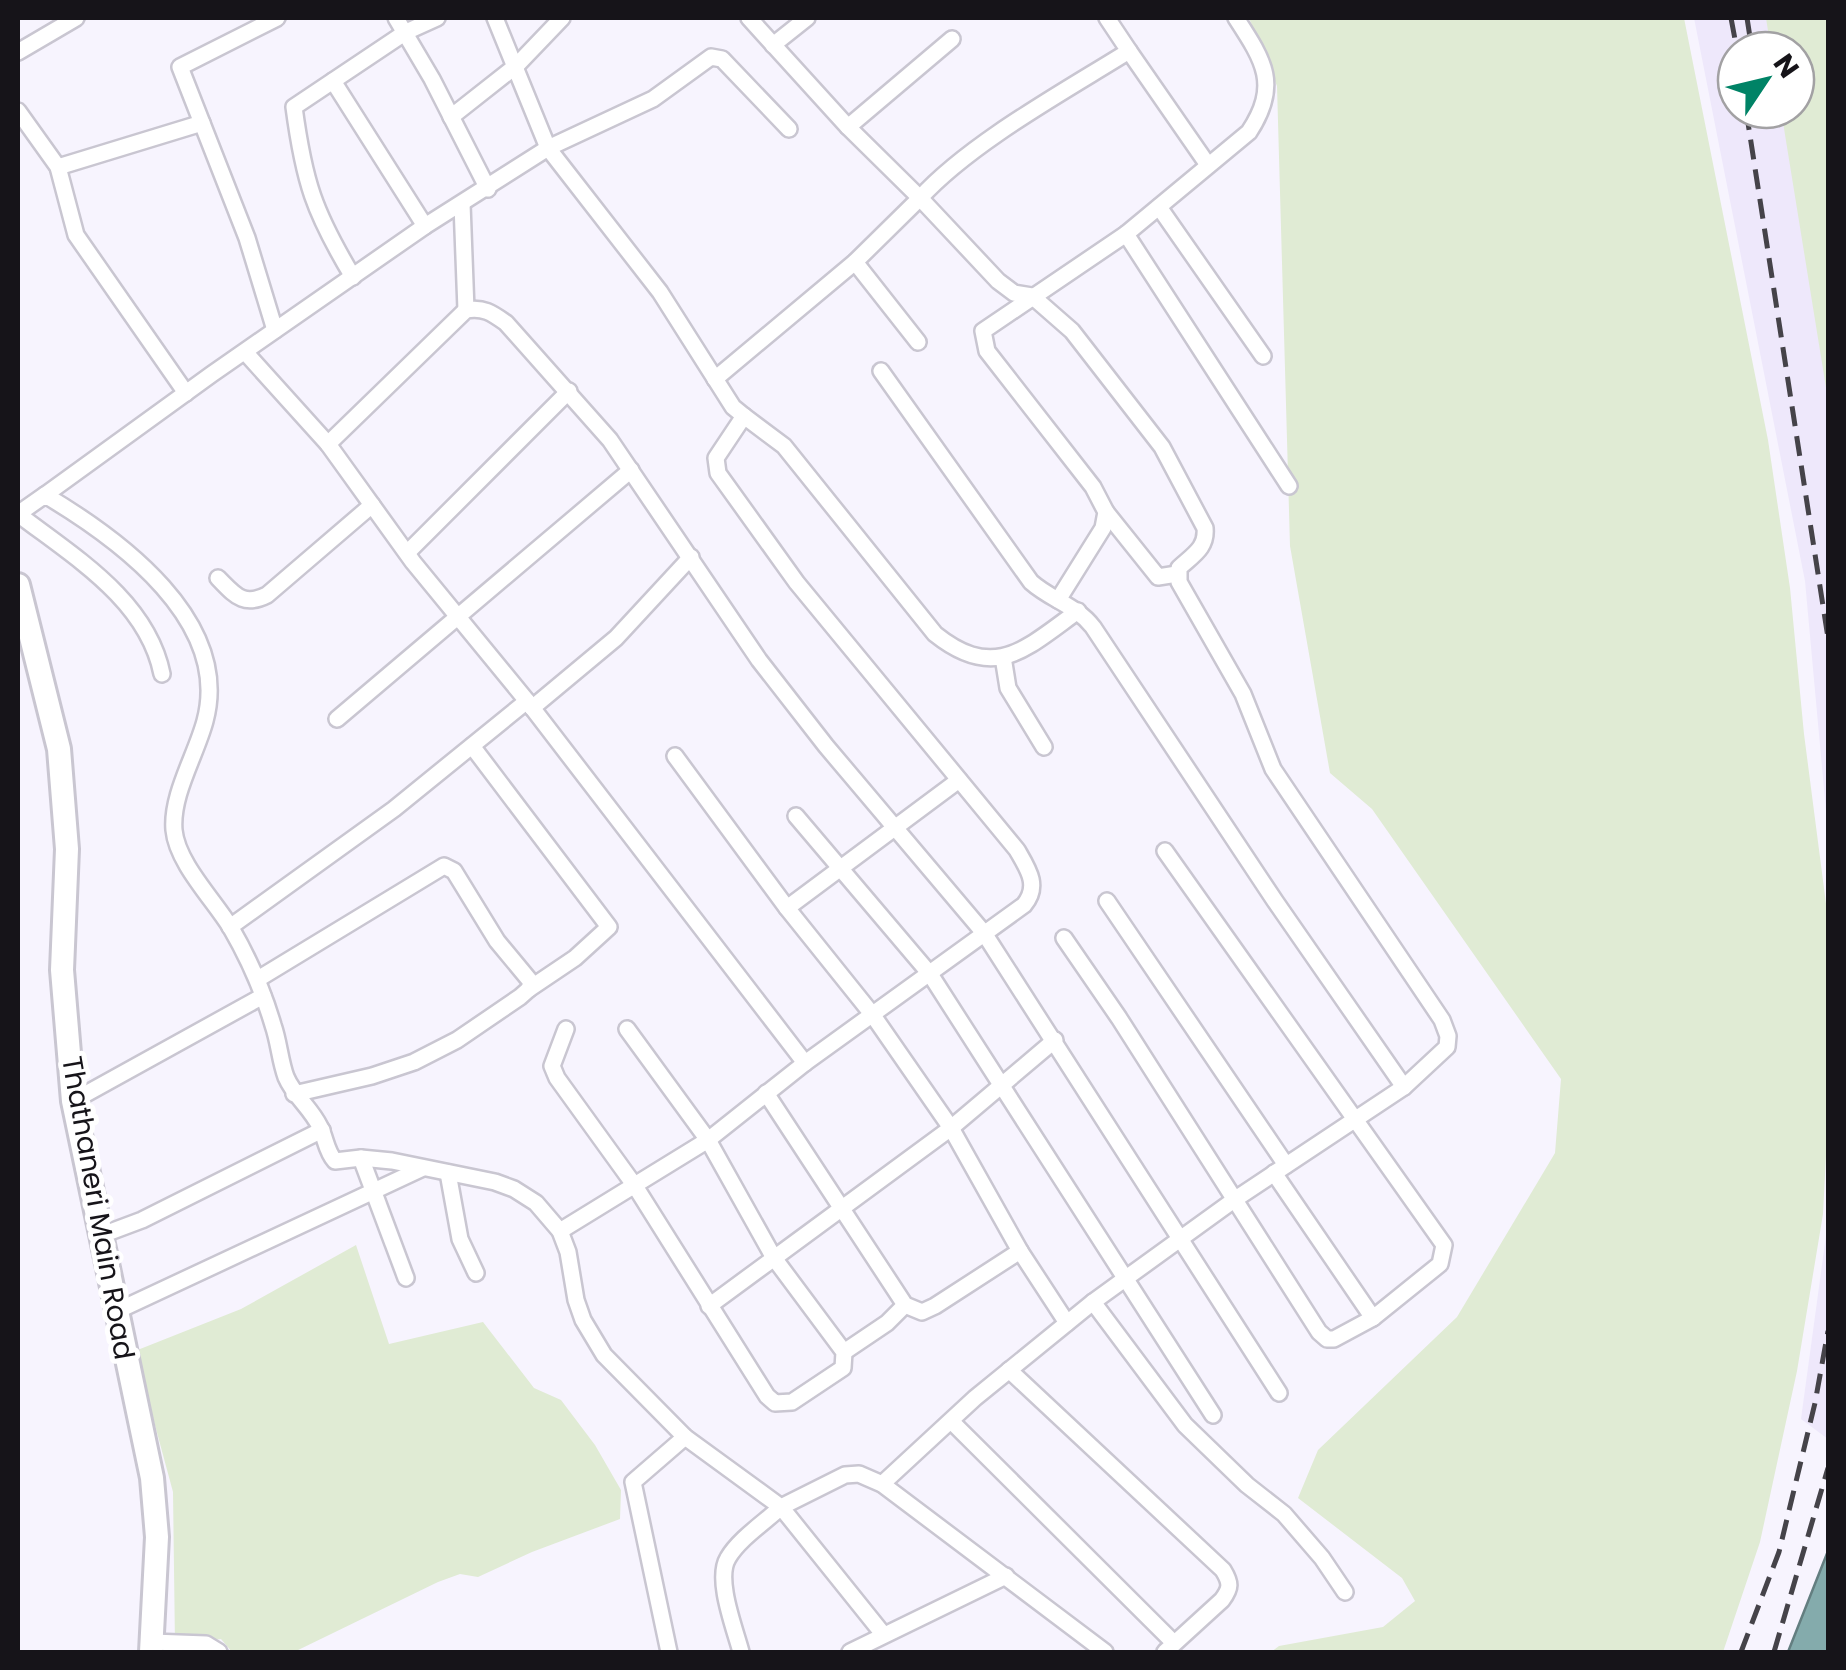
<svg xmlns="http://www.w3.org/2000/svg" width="1846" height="1670" font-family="Poppins,sans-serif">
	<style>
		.built { fill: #eee8fb; fill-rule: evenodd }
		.green { fill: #e0ebd4 }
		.water { fill: #84abac; stroke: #637e80; stroke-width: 2.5 }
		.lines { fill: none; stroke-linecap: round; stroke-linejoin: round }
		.minor-casing { stroke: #c9c6d1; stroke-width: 20 }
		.primary-casing { stroke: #c9c6d1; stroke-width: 28 }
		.minor { stroke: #fff; stroke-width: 15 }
		.primary { stroke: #fff; stroke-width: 22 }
		.rail { stroke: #454349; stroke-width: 5; stroke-dasharray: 20 10; stroke-linecap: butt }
		.labels { text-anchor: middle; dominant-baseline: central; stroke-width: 10; stroke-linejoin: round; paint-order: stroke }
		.street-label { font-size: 28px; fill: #161419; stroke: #fff }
	</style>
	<rect width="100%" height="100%" fill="#f7f4fe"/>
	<g class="built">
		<path d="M1694 18H1828V833L1805 581ZM1736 50H1796V110H1736Z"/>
		<path d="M1828 1221V1439L1801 1419Z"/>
	</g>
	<g class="green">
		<path d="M1249 18H1684L1768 440 1790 588 1804 734 1828 919V1117L1823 1214 1797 1371 1760 1542 1723 1652H1271L1279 1646 1383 1627 1415 1601 1402 1578 1298 1498 1318 1450 1457 1317 1555 1153 1561 1079 1372 809 1330 773 1290 546 1277 86Z"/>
		<path d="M1766 18H1828V400L1781 110H1796V50H1771Z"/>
		<path d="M356 1245 389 1344 483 1322 534 1388 561 1400 595 1445 621 1490 620 1519 532 1552 478 1577 460 1574 438 1582 294 1652H232L221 1639 175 1645 173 1492 135 1351 241 1309Z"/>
	</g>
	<path class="water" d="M1828 1551V1652H1788Z"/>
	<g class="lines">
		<defs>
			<g id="minor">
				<path d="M396 18 432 79 488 189"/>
				<path d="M495 18 548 148 660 292 733 407 744 416 716 458 718 473 797 583 1017 850C1028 869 1040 886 1024 905L805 1063 708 1140 560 1231"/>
				<path d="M773 45 807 18"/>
				<path d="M1129 51 1208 165"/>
				<path d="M18 52 76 18"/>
				<path d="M333 81 425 226"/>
				<path d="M18 111 58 167 76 235 186 393"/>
				<path d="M451 117 517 65 562 18"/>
				<path d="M848 127 952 39"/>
				<path d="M58 167 202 123"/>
				<path d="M462 204 466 310"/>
				<path d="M1159 207 1263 356"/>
				<path d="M1126 234 1289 486"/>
				<path d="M855 262 918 342"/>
				<path d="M353 277C314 212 304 182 294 107L406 32 437 18"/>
				<path d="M275 330 247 238 180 67 277 18"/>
				<path d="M245 352 328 444 413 562 527 701 805 1063"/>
				<path d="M881 371 1031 582C1051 600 1076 605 1093 627L1275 901 1404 1087"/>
				<path d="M715 379 855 262 920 198 848 127 749 18"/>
				<path d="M744 416 784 446 935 634C995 682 1025 649 1078 611"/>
				<path d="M328 444 466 310C484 307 492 313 506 323L610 440 759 660 826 746 984 933 1279 1393"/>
				<path d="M45 495 212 374 425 226 548 148 653 99 711 57 722 59 789 129"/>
				<path d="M1106 512 1158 577 1177 574"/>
				<path d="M18 514 45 495C119 539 232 621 205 721 196 755 171 795 174 830 177 863 214 900 231 928 249 959 263 991 273 1025 279 1042 280 1061 286 1077 294 1096 311 1108 320 1127 326 1139 326 1151 335 1161L361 1158 392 1161 495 1182 514 1189 536 1203 560 1231 568 1252 576 1300 583 1320 604 1355 685 1437 781 1507 845 1475 859 1474 882 1484 1105 1652"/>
				<path d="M18 514C74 557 147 600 162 674"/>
				<path d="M407 553 569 391"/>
				<path d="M218 578C235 595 243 607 267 595L372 505"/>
				<path d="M1058 600 1103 528 1106 512 1093 487 987 351 983 331 1126 234 1249 132C1280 85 1264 61 1236 18"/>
				<path d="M1003 657 1008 688 1044 747"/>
				<path d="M532 708 616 638 691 557"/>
				<path d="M337 719 631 470"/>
				<path d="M472 746 609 927 575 958 529 989"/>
				<path d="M675 756 787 908 872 1014 951 1128 1020 1251"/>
				<path d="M796 816 930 974 1213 1415"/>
				<path d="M1165 851 1444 1245 1440 1264 1373 1318 1274 1173"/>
				<path d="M1107 901 1286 1165"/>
				<path d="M787 908 959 780"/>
				<path d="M230 927 394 809 527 701"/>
				<path d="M1064 938 1119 1018 1319 1332 1327 1339H1334L1373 1318"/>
				<path d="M258 979 444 866 454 871 497 941 531 982 529 989 520 997 457 1040 414 1062 372 1076 294 1094"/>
				<path d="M566 1029 552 1066 557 1078 635 1186 767 1396 775 1403 792 1402 843 1368 844 1352 774 1258 708 1140 627 1029"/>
				<path d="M766 1093 905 1305 922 1312 935 1306 1020 1251 1067 1323"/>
				<path d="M73 1101 263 996"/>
				<path d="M361 1158 406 1278"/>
				<path d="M448 1173 460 1239 476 1273"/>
				<path d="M102 1235 142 1220 322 1130"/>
				<path d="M1093 1302 1185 1425 1247 1485 1284 1514 1322 1558 1345 1592"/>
				<path d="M709 1306 951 1128 1055 1040"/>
				<path d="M117 1311 423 1168"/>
				<path d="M844 1352 887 1323 905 1305"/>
				<path d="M1009 1370 1223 1570C1231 1583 1231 1588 1222 1600L1165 1652"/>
				<path d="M952 1422 1173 1642"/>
				<path d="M882 1484 975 1398 1093 1302 1234 1200 1404 1087 1447 1047 1448 1036 1442 1020 1273 769 1243 694 1179 582V568C1193 555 1207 548 1205 528L1162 447 1072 331 1032 296 1014 293 998 281 920 198C970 143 1065 91 1129 51L1107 18"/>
				<path d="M152 1642 206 1644 219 1652"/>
				<path d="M669 1652 633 1482 685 1437"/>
				<path d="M741 1652C735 1629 715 1579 728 1558 739 1539 765 1522 781 1507L883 1634"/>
				<path d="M850 1652 1006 1576"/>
			</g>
			<path id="primary" d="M18 585 59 749 67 849 62 970 73 1101 152 1478 157 1537 151 1652"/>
		</defs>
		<use href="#minor" class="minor-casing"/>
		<use href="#primary" class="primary-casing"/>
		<use href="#minor" class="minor"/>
		<use href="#primary" class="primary"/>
		<g class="rail">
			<path d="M1731 18 1737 50"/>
			<path d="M1747 18 1752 50"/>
			<path d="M1746 110 1828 638"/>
			<path d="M1741 1652 1779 1552 1815 1403 1828 1331"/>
			<path d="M1774 1652 1828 1468"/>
		</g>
	</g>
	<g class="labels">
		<g class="street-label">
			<text transform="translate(98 1208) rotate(80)">Thathaneri Main Road</text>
		</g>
	</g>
	<rect width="1846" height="1670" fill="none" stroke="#161419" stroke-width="40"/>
	<g transform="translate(1766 80) rotate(55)"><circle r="48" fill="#ffffff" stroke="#a2a1a3" stroke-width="2.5"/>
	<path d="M0-8L18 38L0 25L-18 38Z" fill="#008366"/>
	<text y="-15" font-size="28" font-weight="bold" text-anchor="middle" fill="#161419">N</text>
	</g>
</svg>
